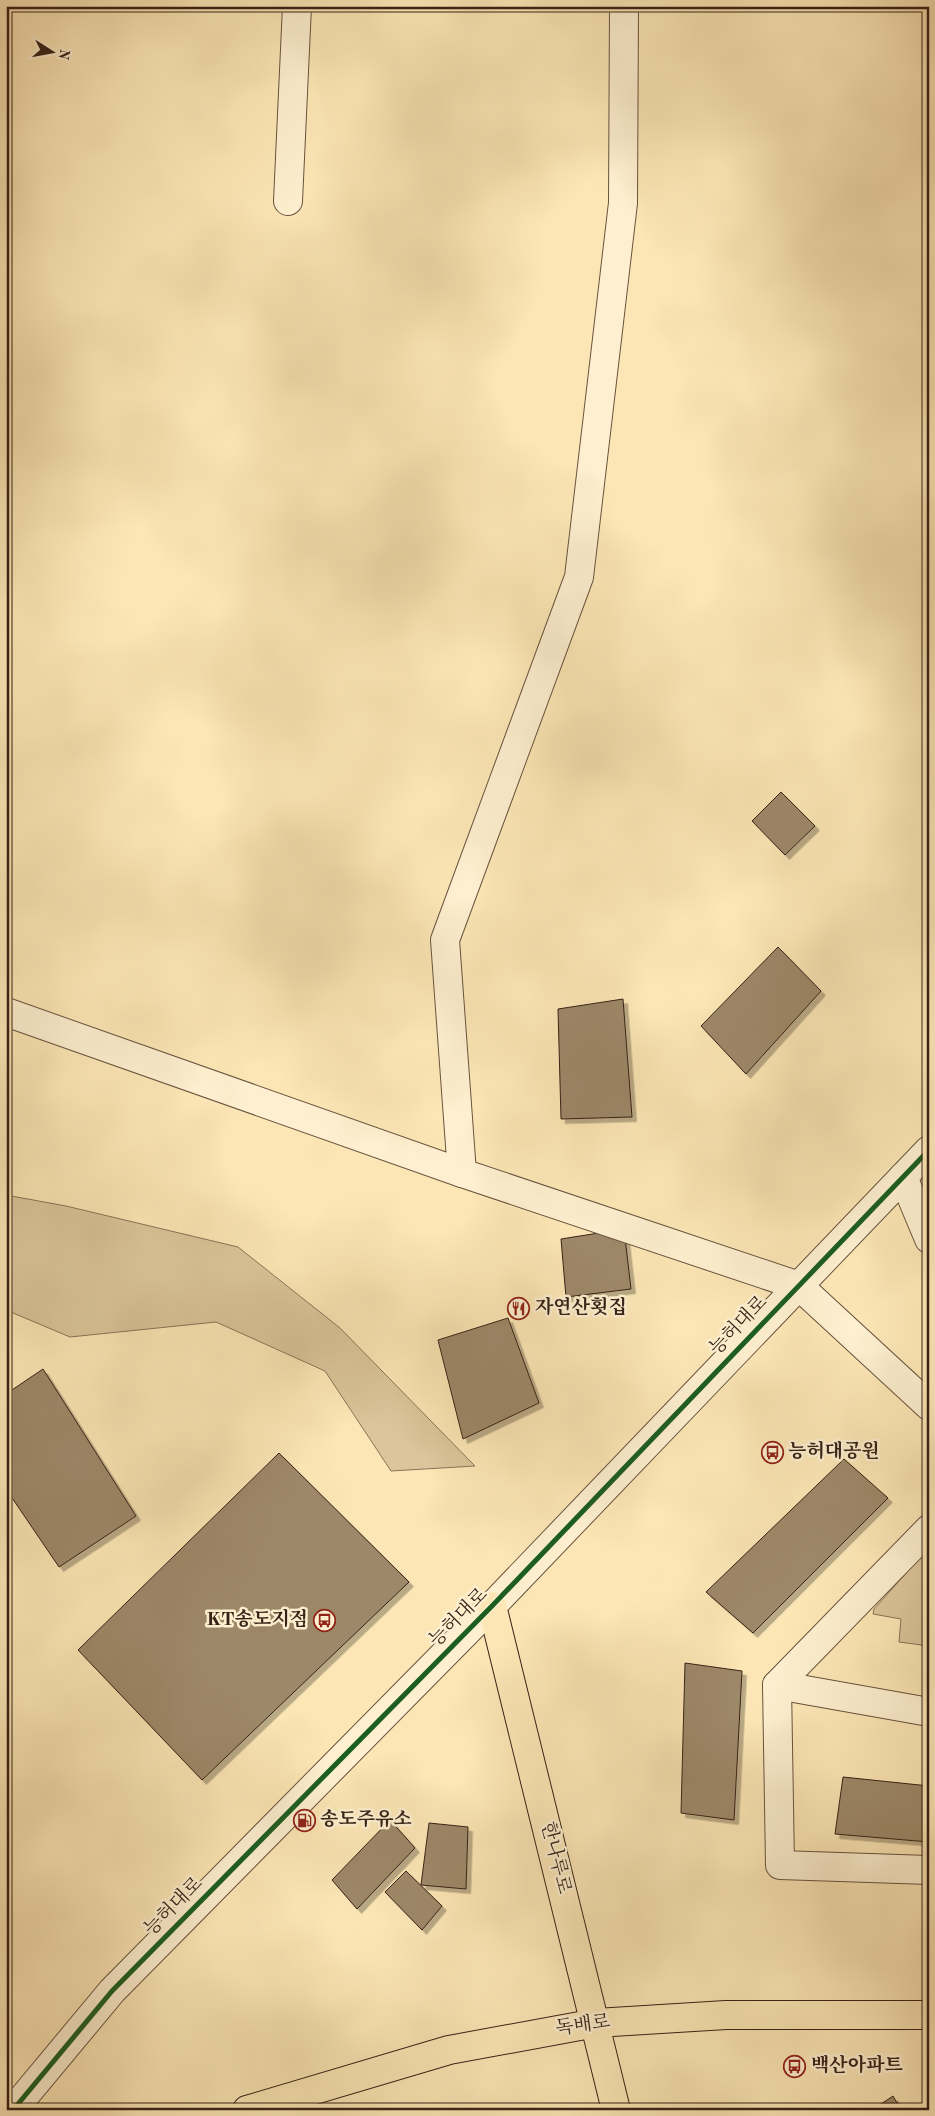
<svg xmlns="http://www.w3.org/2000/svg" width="935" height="2116" font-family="'Old Standard TT','Noto Serif KR',serif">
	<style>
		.green { fill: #dbc59a; stroke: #897458 }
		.building { fill: #9d8869; stroke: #372217; filter: url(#shadow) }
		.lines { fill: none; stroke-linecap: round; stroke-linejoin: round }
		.minor-casing { stroke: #68533e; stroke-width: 30 }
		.major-casing { stroke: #372217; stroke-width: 30 }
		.minor { stroke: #fdefcf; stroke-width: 28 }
		.major { stroke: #fce6b5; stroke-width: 28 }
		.cycleway-casing { stroke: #fdefcf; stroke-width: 8 }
		.cycleway { stroke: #1b5e20; stroke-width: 5 }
		.labels { text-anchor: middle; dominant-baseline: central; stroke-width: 5; stroke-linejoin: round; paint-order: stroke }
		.poi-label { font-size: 19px; font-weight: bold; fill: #372217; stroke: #fdefcf; text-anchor: start }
		.street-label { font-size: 19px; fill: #372217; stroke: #fdefcf }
	</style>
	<defs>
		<filter id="shadow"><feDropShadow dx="4.5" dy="4.5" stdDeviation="0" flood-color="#0004"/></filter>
	</defs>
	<rect width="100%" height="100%" fill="#fce6b5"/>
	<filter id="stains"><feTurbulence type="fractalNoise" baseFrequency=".004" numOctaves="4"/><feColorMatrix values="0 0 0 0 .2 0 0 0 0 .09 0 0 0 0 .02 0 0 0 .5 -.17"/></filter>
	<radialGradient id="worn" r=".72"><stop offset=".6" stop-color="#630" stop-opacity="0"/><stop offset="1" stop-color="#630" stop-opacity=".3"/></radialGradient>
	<g class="green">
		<path d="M6 1195 66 1206 238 1247 340 1328 475 1466 391 1471 325 1371 216 1322 70 1337 6 1310Z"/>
		<path d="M925 1552 929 1555V1646L899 1642 901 1619 873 1614 874 1609Z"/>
	</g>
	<g class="building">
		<path d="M781 792 815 826 785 855 752 821Z"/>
		<path d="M778 947 821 991 746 1074 701 1026Z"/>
		<path d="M623 999 632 1117 561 1119 558 1009Z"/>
		<path d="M624 1229 631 1289 566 1297 561 1239Z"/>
		<path d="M508 1318 539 1403 463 1439 438 1340Z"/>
		<path d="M43 1369 136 1516 59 1567 6 1489V1394Z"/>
		<path d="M279 1453 409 1582 202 1780 78 1650Z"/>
		<path d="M844 1459 888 1498 753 1633 706 1592Z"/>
		<path d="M685 1663 742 1671 734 1820 681 1813Z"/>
		<path d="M843 1777 929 1786V1842L835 1834Z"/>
		<path d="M390 1820 415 1848 357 1909 332 1880Z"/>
		<path d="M429 1823 468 1827 466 1889 421 1885Z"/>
		<path d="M406 1871 442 1906 422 1930 385 1892Z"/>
		<path d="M893 2096 901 2110H872Z"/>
	</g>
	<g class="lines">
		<defs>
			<g id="minor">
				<path d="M288 201 297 6"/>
				<path d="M6 1012 462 1173 445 940 579 577 623 203 624 6"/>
				<path d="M462 1173 799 1286 929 1406"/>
				<path d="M903 1177 929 1239"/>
				<path d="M929 1529 777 1685 929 1712"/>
				<path d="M777 1685 780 1865 929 1870"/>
				<path d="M13 2110 112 1991 492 1606 929 1150"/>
			</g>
			<g id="major">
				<path d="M492 1606 616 2110"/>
				<path d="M247 2110 449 2050 596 2023 726 2015H929"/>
			</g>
		</defs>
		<use href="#minor" class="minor-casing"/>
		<use href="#major" class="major-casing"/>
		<use href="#minor" class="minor"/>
		<use href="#major" class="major"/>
		<defs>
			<path id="cycleway" d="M13 2110 112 1991 492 1606 929 1150"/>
		</defs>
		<use href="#cycleway" class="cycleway-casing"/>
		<use href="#cycleway" class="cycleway"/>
	</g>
	<defs>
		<symbol id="restaurant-ring" viewBox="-11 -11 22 22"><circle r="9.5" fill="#fdefcf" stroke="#8f2418" stroke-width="1.5"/><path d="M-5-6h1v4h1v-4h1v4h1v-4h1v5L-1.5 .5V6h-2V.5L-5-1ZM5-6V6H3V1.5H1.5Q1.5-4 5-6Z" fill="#8f2418"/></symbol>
		<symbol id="bus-ring" viewBox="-11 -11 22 22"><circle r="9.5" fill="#fdefcf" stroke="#8f2418" stroke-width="1.5"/><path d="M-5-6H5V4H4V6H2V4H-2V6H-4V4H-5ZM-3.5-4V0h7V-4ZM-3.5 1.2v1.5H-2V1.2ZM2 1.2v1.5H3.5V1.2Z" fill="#8f2418"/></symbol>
		<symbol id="fuel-ring" viewBox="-11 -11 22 22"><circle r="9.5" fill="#fdefcf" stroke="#8f2418" stroke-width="1.5"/><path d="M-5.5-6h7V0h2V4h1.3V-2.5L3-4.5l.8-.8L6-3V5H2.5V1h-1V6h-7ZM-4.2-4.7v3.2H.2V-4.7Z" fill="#8f2418"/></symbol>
	</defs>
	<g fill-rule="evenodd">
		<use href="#restaurant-ring" x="506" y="1296" width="25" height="25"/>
		<use href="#bus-ring" x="760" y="1440" width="25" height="25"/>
		<use href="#bus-ring" x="312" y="1608" width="25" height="25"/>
		<use href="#fuel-ring" x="292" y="1808" width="25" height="25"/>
		<use href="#bus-ring" x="782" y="2054" width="25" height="25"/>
	</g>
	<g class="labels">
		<g class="poi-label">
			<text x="535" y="1308">자연산횟집</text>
			<text x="788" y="1452">능허대공원</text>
			<text x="308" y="1620" text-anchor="end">KT송도지점</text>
			<text x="320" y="1820">송도주유소</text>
			<text x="811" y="2066">백산아파트</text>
		</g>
		<g class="street-label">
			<text transform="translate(739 1326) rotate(-46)">능허대로</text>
			<text transform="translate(459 1618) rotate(-45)">능허대로</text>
			<text transform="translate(555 1858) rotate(76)">한나루로</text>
			<text transform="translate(174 1907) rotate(-45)">능허대로</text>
			<text transform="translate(583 2026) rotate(-8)">독배로</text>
		</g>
	</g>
	<rect width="935" height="2116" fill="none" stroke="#fce6b5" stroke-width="25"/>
	<rect x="8" y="8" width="920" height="2101" fill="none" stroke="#372217" stroke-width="2.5"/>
	<rect x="12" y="12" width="910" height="2091" fill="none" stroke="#372217"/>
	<g transform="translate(52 52) rotate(101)" stroke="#fdefcf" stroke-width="4" paint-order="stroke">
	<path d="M0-4L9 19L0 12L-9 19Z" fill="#372217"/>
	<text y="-8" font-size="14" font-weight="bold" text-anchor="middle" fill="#372217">N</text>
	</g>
	<rect width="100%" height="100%" filter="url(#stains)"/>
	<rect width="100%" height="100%" fill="url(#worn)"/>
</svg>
